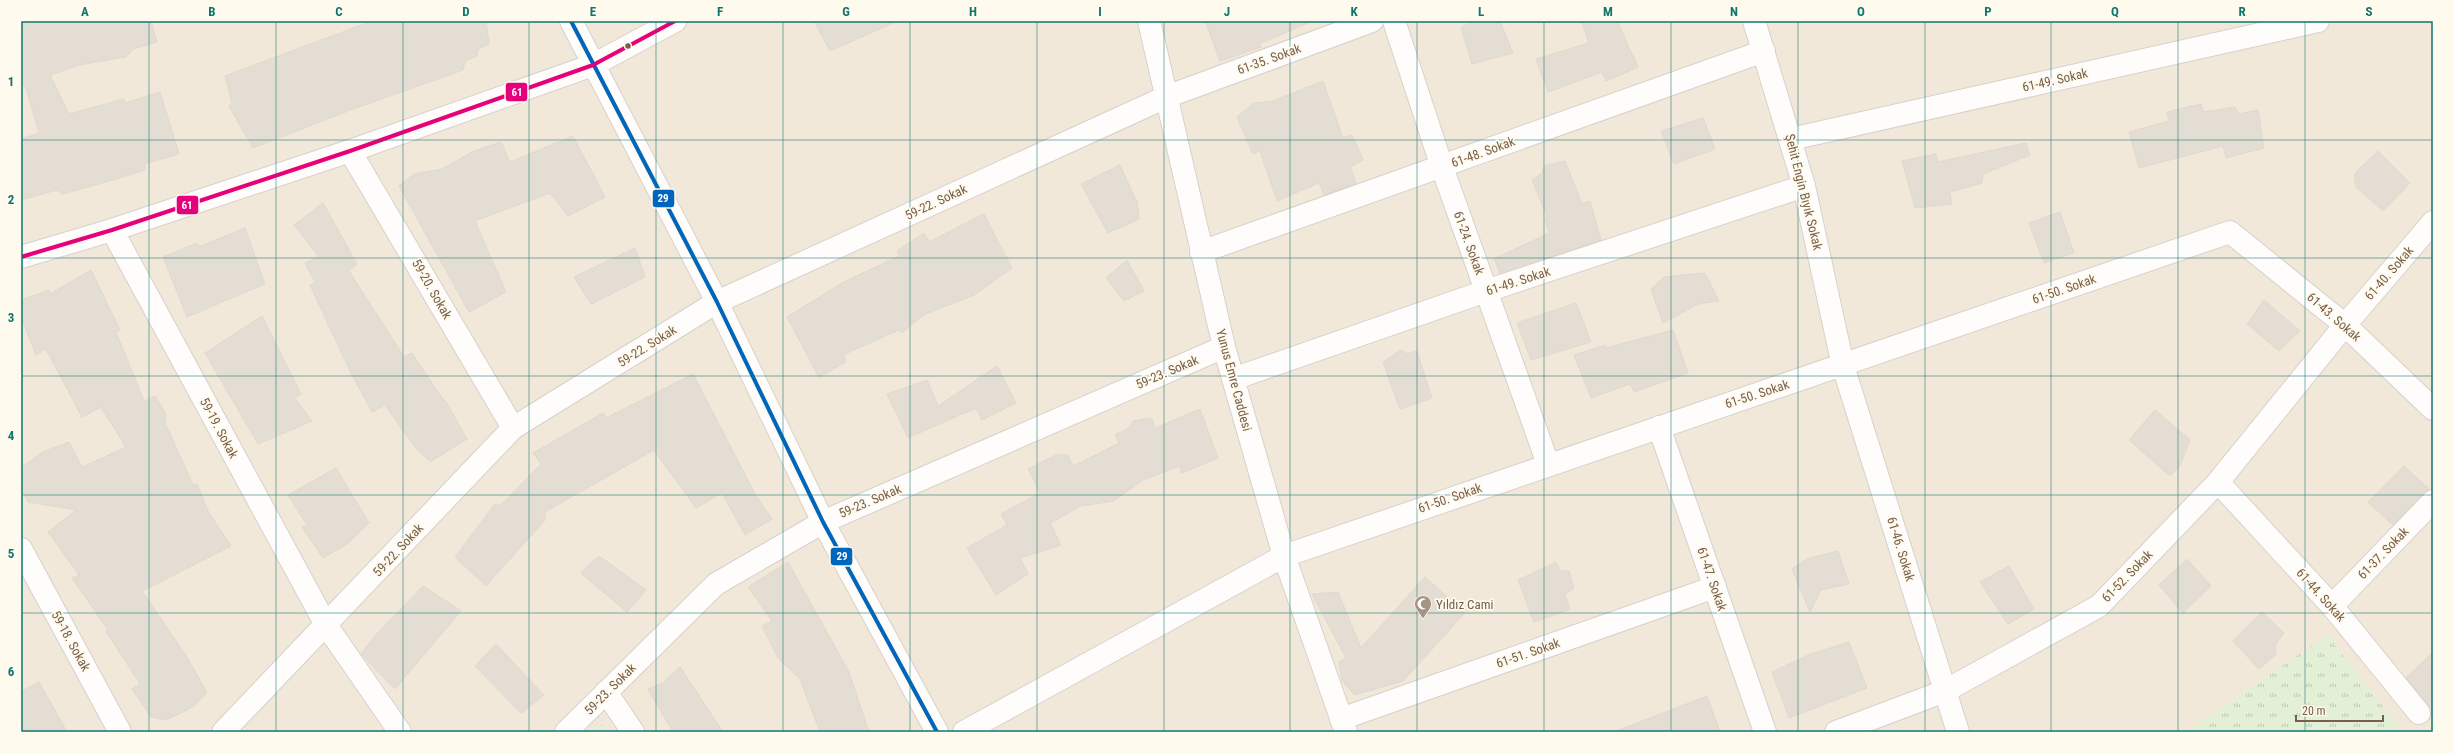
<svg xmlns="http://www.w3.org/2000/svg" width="2454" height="753" font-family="'Roboto Condensed',sans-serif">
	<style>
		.residential { fill: #f1e8d9 }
		.grass { fill: url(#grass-tufts) }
		.park { fill: url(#park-crowns) }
		.building { fill: #e4ddd3; stroke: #e1d8ce }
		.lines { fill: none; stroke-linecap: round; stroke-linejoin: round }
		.minor-casing { stroke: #d7d1ca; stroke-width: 24 }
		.minor { stroke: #fefdfc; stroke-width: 22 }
		.bus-1-casing { stroke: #fffaee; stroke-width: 7 }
		.bus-2-casing { stroke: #fffaee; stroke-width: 7 }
		.bus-1 { stroke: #0065bd; stroke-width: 4 }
		.bus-2 { stroke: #e5007d; stroke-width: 4 }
		.grid { fill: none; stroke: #0f766e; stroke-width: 1; stroke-opacity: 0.55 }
		.bus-dot { fill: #785f4a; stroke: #fffaee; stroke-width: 1.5 }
		.labels { text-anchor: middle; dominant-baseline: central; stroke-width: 3.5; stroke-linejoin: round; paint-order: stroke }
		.street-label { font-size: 13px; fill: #785f4a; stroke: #fffaee }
		.poi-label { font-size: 13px; fill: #785f4a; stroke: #fffaee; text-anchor: start }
		.line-badge { stroke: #fffaee; stroke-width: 1.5 }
		.badge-label { font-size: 11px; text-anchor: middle; font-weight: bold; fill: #fff }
		.neatline { fill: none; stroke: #0f766e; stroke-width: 1.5 }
		.grid-label { font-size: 13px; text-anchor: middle; font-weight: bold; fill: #0f766e }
	</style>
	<defs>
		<pattern id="grass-tufts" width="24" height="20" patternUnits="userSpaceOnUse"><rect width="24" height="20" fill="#e3f0d6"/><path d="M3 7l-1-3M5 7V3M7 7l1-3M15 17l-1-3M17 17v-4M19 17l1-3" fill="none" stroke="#bdc6b0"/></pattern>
		<pattern id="park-crowns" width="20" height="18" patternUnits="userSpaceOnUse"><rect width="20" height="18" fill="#e3f0d6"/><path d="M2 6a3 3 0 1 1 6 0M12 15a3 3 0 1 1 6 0" fill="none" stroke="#bdc6b0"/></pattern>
	</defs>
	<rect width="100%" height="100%" fill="#f8f4ec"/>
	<path class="residential" d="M21 21H2433V732H2403L2327 635 2186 732H21Z"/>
	<path class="grass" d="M2327 635 2403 732H2186Z"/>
	<path class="park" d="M600 723 611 732H592Z"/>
	<g class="building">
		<path d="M21 21H151L157 42 133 49 126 57 79 65 50 75 69 114 124 99 125 103 160 92 179 154 144 164 145 170 116 179 63 194 57 190 21 200V139L39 133 25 85 21 86Z"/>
		<path d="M372 21H486L489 44 478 49 477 56 465 61 463 70 356 108 253 148 229 106 232 103 225 76Z"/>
		<path d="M814 21H897L830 51Z"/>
		<path d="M1205 21H1313L1259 44 1261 47 1220 61Z"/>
		<path d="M1472 21H1500L1513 53 1472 64 1461 28Z"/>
		<path d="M1581 21H1617L1638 67 1606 81 1602 72 1548 92 1536 59 1589 43Z"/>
		<path d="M1323 81 1343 138 1352 135 1363 160 1350 167 1356 183 1324 195 1319 183 1277 201 1260 151 1253 154 1237 117 1254 103 1273 101Z"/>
		<path d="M2201 104 2203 112 2235 107 2239 114 2258 110 2264 148 2226 158 2223 146 2139 168 2129 132 2169 121 2167 112Z"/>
		<path d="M1703 118 1715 149 1674 164 1661 131Z"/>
		<path d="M573 136 605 197 568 216 550 193 475 221 506 292 469 312 399 186 414 174 442 169 474 151 501 142 510 162Z"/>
		<path d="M2026 143 2030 155 1983 174 1982 183 1950 192 1952 204 1915 208 1902 161 1936 154 1938 162Z"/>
		<path d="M2378 151 2410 183 2383 211 2356 187 2354 174Z"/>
		<path d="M1565 161 1582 204 1590 201 1601 240 1500 273 1494 259 1549 233 1545 218 1547 217 1532 180 1542 173 1544 166Z"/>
		<path d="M1120 165 1137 202 1139 219 1108 233 1081 184Z"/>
		<path d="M323 203 357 264 349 271 404 357 412 353 444 401 445 400 467 439 430 462 414 446 385 405 372 412 349 369 310 285 315 282 305 263 319 257 294 225Z"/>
		<path d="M2060 212 2074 253 2044 263 2029 223Z"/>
		<path d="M984 214 1012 268 974 295 923 315 902 333 899 330 843 355 846 362 819 377 787 317 842 283 899 256 897 251 924 233 929 242Z"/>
		<path d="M245 228 265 284 187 317 163 257 197 243 199 247Z"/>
		<path d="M635 248 645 277 591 304 574 277Z"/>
		<path d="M1127 260 1144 291 1124 301 1106 278Z"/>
		<path d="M91 270 120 330 116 332 144 401 155 396 166 414 165 423 193 485 197 484 209 513 231 546 142 591 187 657 207 693 193 707 166 720 151 717 132 689 140 684 106 631 108 630 72 578 79 575 48 532 76 510 28 502 21 488V468L43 452 69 442 82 467 126 447 101 407 82 417 46 349 36 355 21 317V300L49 290 50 294Z"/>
		<path d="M1705 273 1719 301 1698 304 1663 323 1651 289 1664 277Z"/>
		<path d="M2264 300 2300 331 2279 351 2247 324Z"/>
		<path d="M1576 303 1591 342 1531 360 1517 323Z"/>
		<path d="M262 316 301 394 295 398 312 421 258 444 205 353Z"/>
		<path d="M1673 330 1688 373 1634 392 1630 384 1591 398 1574 355 1605 345 1606 348Z"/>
		<path d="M1401 350 1407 354 1417 351 1432 398 1400 409 1383 362Z"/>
		<path d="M997 366 1016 403 982 420 976 408 908 438 887 394 927 380 938 406Z"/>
		<path d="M693 374 755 494 772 519 745 535 722 493 696 508 654 450 545 512V520L486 586 455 557 494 505H501L541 464 533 453 603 413 606 418Z"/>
		<path d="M1200 409 1218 458 1182 473 1179 466 1143 480 1114 501 1081 506 1050 523 1061 545 1020 558 1028 574 996 595 967 548 1007 525 1001 514 1040 493 1028 469 1056 455H1068L1073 466 1119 443 1115 435 1128 429 1133 421 1151 418 1156 428Z"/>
		<path d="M2155 410 2190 440 2179 467 2170 476 2129 440Z"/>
		<path d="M2404 466 2429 489 2393 525 2368 502Z"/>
		<path d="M336 468 369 523 347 544 323 558 302 527 307 525 288 495Z"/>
		<path d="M1838 551 1849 584 1821 590 1810 612 1792 569 1809 558Z"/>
		<path d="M599 556 646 590 627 612 581 573Z"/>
		<path d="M2187 559 2211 586 2183 613 2159 585Z"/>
		<path d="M788 562 849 672 869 732H820L800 679 778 658 762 626 772 621 748 587Z"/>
		<path d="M1556 562 1560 571H1569L1574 588 1565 594 1570 609 1534 622 1518 580Z"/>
		<path d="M2009 566 2034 609 2008 624 1980 582Z"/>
		<path d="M1425 577 1465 613 1403 681 1354 695 1342 680 1339 662 1346 658 1312 594 1338 592 1361 648Z"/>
		<path d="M423 586 461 611 395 689 361 654 374 637Z"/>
		<path d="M2262 612 2284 633 2275 645 2276 654 2259 669 2233 641Z"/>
		<path d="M1849 642 1867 688 1789 718 1772 672 1808 655Z"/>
		<path d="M496 644 544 695 521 713 475 666Z"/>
		<path d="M2433 652V711L2406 678Z"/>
		<path d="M680 667 723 732H673L648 689 663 683Z"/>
		<path d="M39 682 67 732H21V692Z"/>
		<path d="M1707 696 1720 732H1619V730Z"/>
	</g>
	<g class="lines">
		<defs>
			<g id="minor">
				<path d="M571 21 717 302 823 522 937 732"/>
				<path d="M1149 21 1224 347 1284 556 1346 732"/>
				<path d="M1394 21 1442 167 1548 464"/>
				<path d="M1754 21 1804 186 1843 366 1958 732"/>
				<path d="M1791 139 2318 21"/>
				<path d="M350 151 513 428"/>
				<path d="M112 230 326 625 400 732"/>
				<path d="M1201 252 1764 51"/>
				<path d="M21 257 112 230 350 151 593 65 675 21"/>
				<path d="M1233 379 1486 291 1804 186"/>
				<path d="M1659 427 1765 732"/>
				<path d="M2218 482 2332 606 2419 713"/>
				<path d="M21 549 120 732"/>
				<path d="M2332 606 2433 501"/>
				<path d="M606 692 633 732"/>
				<path d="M1341 719 1715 587"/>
				<path d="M223 732 513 428 717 302 1166 97 1372 21"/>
				<path d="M566 732 716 584 823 522 1224 347"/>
				<path d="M964 732 1284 556 2230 232 2345 325 2433 409"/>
				<path d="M1836 732 1945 691 2099 606 2218 482 2345 325 2433 222"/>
			</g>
		</defs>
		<use href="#minor" class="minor-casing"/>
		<use href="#minor" class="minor"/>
		<defs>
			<path id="bus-1" d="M571 21 717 302 823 522 937 732"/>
			<path id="bus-2" d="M21 257 112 230 350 151 593 65 675 21"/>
		</defs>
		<use href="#bus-1" class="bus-1-casing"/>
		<use href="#bus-2" class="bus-2-casing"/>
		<use href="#bus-1" class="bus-1"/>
		<use href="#bus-2" class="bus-2"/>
	</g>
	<path class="grid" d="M149 21V732M276 21V732M403 21V732M529 21V732M656 21V732M783 21V732M910 21V732M1037 21V732M1164 21V732M1290 21V732M1417 21V732M1544 21V732M1671 21V732M1798 21V732M1925 21V732M2051 21V732M2178 21V732M2305 21V732M21 140H2433M21 258H2433M21 376H2433M21 495H2433M21 613H2433"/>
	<defs>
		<symbol id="mosque-pin" viewBox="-11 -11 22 30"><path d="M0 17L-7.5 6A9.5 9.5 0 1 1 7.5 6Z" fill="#a59383" stroke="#fffaee"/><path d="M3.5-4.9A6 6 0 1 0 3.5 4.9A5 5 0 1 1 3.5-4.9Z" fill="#fff"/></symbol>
	</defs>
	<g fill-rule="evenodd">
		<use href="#mosque-pin" x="1413" y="594" width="20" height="27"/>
	</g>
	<circle class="bus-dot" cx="628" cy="46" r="3.5"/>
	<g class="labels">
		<g class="street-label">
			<text transform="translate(1269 59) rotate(-20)">61-35. Sokak</text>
			<text transform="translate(2055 80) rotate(-13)">61-49. Sokak</text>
			<text transform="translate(1483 152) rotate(-20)">61-48. Sokak</text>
			<text transform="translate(1804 192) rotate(76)">Şehit Engin Bıyık Sokak</text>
			<text transform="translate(936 202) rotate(-25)">59-22. Sokak</text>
			<text transform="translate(1469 243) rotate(70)">61-24. Sokak</text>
			<text transform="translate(2389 273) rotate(-49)">61-40. Sokak</text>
			<text transform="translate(1518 281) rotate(-18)">61-49. Sokak</text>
			<text transform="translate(432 289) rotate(60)">59-20. Sokak</text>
			<text transform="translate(2064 289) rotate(-19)">61-50. Sokak</text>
			<text transform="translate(2334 317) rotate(41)">61-43. Sokak</text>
			<text transform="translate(647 346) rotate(-32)">59-22. Sokak</text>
			<text transform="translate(1167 372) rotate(-23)">59-23. Sokak</text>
			<text transform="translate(1234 380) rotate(75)">Yunus Emre Caddesi</text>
			<text transform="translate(1757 394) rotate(-18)">61-50. Sokak</text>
			<text transform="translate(219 428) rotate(62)">59-19. Sokak</text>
			<text transform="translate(1450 498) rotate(-19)">61-50. Sokak</text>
			<text transform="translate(870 501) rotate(-23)">59-23. Sokak</text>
			<text transform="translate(1901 549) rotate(73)">61-46. Sokak</text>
			<text transform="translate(398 550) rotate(-47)">59-22. Sokak</text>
			<text transform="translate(2383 553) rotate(-46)">61-37. Sokak</text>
			<text transform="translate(2127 576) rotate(-46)">61-52. Sokak</text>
			<text transform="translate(1712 579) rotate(71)">61-47. Sokak</text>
			<text transform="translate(2321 595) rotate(48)">61-44. Sokak</text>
			<text transform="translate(71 641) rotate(61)">59-18. Sokak</text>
			<text transform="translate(1528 653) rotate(-19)">61-51. Sokak</text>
			<text transform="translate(610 689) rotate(-45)">59-23. Sokak</text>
		</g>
		<g class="poi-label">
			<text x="1436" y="604">Yıldız Cami</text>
		</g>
	</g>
	<g class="line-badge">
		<rect x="505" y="82" width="23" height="20" rx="4" fill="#e5007d"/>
		<rect x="652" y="189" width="23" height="19" rx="4" fill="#0065bd"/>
		<rect x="176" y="195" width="23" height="20" rx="4" fill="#e5007d"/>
		<rect x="830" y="547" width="23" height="19" rx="4" fill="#0065bd"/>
	</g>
	<g class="badge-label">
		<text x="517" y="96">61</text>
		<text x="663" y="202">29</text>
		<text x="187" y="209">61</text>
		<text x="842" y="560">29</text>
	</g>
	<rect width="2454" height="753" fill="none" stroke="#fffaee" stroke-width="44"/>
	<path d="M2296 715v6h87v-6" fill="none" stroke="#785f4a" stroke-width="2"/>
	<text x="2302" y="715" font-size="12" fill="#785f4a" stroke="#fffaee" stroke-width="3" paint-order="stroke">20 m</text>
	<rect x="22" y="22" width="2410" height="709" class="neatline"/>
	<g class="grid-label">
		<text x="85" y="16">A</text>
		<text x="212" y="16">B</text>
		<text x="339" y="16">C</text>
		<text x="466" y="16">D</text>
		<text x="593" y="16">E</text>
		<text x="720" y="16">F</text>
		<text x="846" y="16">G</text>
		<text x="973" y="16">H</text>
		<text x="1100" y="16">I</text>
		<text x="1227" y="16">J</text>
		<text x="1354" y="16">K</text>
		<text x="1481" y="16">L</text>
		<text x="1608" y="16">M</text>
		<text x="1734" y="16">N</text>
		<text x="1861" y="16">O</text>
		<text x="1988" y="16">P</text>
		<text x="2115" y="16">Q</text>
		<text x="2242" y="16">R</text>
		<text x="2369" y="16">S</text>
		<text x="11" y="86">1</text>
		<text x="11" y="204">2</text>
		<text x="11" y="322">3</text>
		<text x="11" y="440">4</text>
		<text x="11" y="558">5</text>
		<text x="11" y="676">6</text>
	</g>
</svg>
